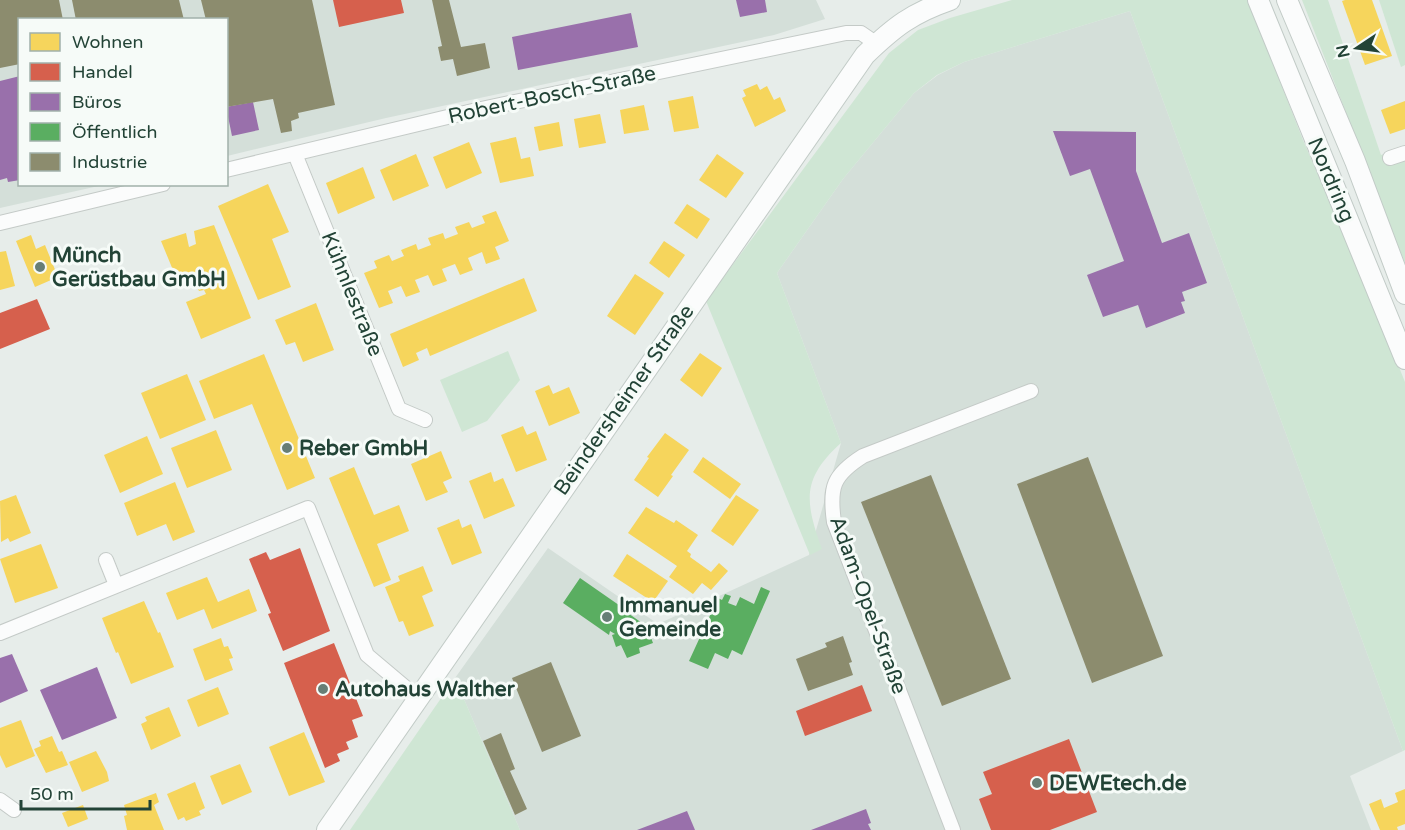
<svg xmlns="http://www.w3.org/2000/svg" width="1405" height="830" font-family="'Varela Round',sans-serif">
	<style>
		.built { fill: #d4dfd9 }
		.green { fill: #cfe6d4 }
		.homes { fill: #f6d55c }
		.shops { fill: #d6604d }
		.offices { fill: #9970ab }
		.public { fill: #5aae61 }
		.industry { fill: #8c8c6e }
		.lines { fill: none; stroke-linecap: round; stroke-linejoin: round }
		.street-casing { stroke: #c4cac7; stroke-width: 16 }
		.secondary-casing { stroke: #c2cbc7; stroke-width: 22 }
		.street { stroke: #fbfcfc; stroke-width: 14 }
		.secondary { stroke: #fbfcfc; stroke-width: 20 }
		.poi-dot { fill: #677e75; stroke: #f6fbf8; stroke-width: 2 }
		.labels { text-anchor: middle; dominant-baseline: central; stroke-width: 6; stroke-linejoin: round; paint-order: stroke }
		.street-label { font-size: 21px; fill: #224336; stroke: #f6fbf8 }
		.poi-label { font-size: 21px; font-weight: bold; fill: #224336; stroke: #f6fbf8; text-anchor: start }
	</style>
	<rect width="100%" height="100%" fill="#e7edea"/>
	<g class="built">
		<path d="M0 0H816L825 19 774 35 386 118 227 156 226 20H20V184L103 185 0 208Z"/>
		<path d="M1130 11 1403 751 1350 776 1371 830H520L455 678 548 548 658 624 809 555 841 443 777 273 843 179 914 93 938 75 964 62Z"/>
	</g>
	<g class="green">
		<path d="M1012 0H1248L1303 140 1369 293 1405 382V750L1403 751 1130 11 964 62 937 75 914 93 843 179 777 273 841 443C801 479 805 502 822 549L810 555 706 301 889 53 918 30 950 18Z"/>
		<path d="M1302 0H1328L1381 155 1405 146V263Z"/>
		<path d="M1379 0H1405V65L1401 67Z"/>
		<path d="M508 351 520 380 487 421 462 432 440 380Z"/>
		<path d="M455 678 520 830H350Z"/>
	</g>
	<g class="homes">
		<path d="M1345 0H1372L1392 56 1365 65 1342 1Z"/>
		<path d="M757 84 760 90 767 86 774 100 780 97 786 111 755 127 742 98 746 96 743 90Z"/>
		<path d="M693 96 699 128 674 132 668 101Z"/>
		<path d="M1405 101V129L1390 134 1381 110Z"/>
		<path d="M644 105 649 130 624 134 620 110Z"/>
		<path d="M600 114 606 143 579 148 574 119Z"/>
		<path d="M559 122 563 146 539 151 534 127Z"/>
		<path d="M516 137 521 159 530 157 534 176 500 183 490 143Z"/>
		<path d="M469 142 482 173 446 189 433 157Z"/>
		<path d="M416 154 429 186 393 201 380 170Z"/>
		<path d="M717 154 744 173 726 198 699 180Z"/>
		<path d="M363 167 375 198 338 214 326 183Z"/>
		<path d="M268 184 289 232 272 239 291 287 258 300 218 206Z"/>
		<path d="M687 204 710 219 697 239 674 223Z"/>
		<path d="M496 211 509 241 495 247 500 259 486 264 482 252 468 258 473 270 460 275 455 264 442 269 447 281 433 286 428 275 415 280 420 292 406 297 401 286 388 291 393 303 379 308 364 273 377 268 374 261 389 255 392 261 404 256 401 250 416 244 418 250 431 245 428 238 443 233 445 239 458 234 455 227 469 222 472 228 485 223 482 216Z"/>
		<path d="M214 225 251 318 201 339 186 302 206 294 204 290 199 291 197 287 201 283 199 279 180 287 161 241 186 233 189 247 196 244 194 231Z"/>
		<path d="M31 235 36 249 45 245 58 277 35 287 16 241Z"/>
		<path d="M664 241 685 255 669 278 649 263Z"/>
		<path d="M6 251 15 286 0 290V252Z"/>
		<path d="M635 274 664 293 635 335 607 316Z"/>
		<path d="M524 278 537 311 430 356 427 348 416 353 419 360 403 367 390 334Z"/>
		<path d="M316 303 334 350 303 362 295 342 286 345 275 320Z"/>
		<path d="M700 353 722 368 702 397 680 380Z"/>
		<path d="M264 354 315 478 287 490 252 404 214 419 199 381Z"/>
		<path d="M187 374 206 420 160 439 141 393Z"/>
		<path d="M549 385 553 394 569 387 580 413 549 426 535 391Z"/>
		<path d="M523 426 527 435 536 431 547 460 516 472 501 435Z"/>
		<path d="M216 430 232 470 187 488 171 448Z"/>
		<path d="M665 433 689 450 671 475 673 476 658 497 634 480 649 458 647 457Z"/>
		<path d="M147 436 163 474 120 493 104 455Z"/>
		<path d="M441 451 452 478 443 482 448 492 426 501 411 464Z"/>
		<path d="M703 457 741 484 730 499 693 472Z"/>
		<path d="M354 467 374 515 399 505 409 531 377 544 391 580 374 587 329 478Z"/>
		<path d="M491 472 494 482 503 478 515 506 484 519 469 481Z"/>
		<path d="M175 482 195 532 173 541 166 524 137 536 124 503Z"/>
		<path d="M16 495 31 533 10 542 8 538 1 542 0 501Z"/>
		<path d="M736 495 759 510 733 546 711 531Z"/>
		<path d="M646 507 674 523 676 520 698 535 687 551 691 554 690 557 711 572 719 563 728 571 711 590 702 583 693 594 669 577 677 566 628 533Z"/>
		<path d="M459 519 462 528 471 524 482 553 452 565 437 528Z"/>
		<path d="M41 544 58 588 15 603 0 559Z"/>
		<path d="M627 554 668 581 653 602 613 576Z"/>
		<path d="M423 566 433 591 422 596 434 626 409 636 403 621 399 622 385 587 400 581 398 576Z"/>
		<path d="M207 577 218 602 249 589 257 611 212 629 204 609 177 620 166 593Z"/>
		<path d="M144 601 158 633 160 632 174 667 131 684 118 652 116 653 102 618Z"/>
		<path d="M221 638 224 647 228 646 233 658 229 659 233 670 205 681 193 649Z"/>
		<path d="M218 687 229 714 198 727 187 700Z"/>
		<path d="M169 707 181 736 151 750 141 724 147 721 145 717Z"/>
		<path d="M21 720 35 756 6 768 0 755V728Z"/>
		<path d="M304 732 325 782 289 796 269 747Z"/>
		<path d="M52 736 59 752 62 751 68 765 46 773 34 749 41 746 39 741Z"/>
		<path d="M96 751 107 772 109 781 82 792 69 762Z"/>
		<path d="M240 764 252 792 222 805 210 776Z"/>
		<path d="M195 782 205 808 199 811 201 815 186 821 184 817 178 820 167 794Z"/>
		<path d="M1405 789V824L1397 827 1398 830H1380L1369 804 1381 799 1384 808 1398 802 1395 793Z"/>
		<path d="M156 793 159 802 154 805 164 830H127L124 816 127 815 124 805Z"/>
		<path d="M83 805 88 819 68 827 62 813Z"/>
	</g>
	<g class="shops">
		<path d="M333 0H401L404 13 339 27Z"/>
		<path d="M37 299 50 329 0 349V313Z"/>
		<path d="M300 548 330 631 283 651 268 614 271 613 249 559 266 552 270 560Z"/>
		<path d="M334 643 363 716 352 720 358 737 346 742 349 749 337 754 340 761 325 768 284 663Z"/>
		<path d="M862 685 872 711 805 736 796 711Z"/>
		<path d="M1069 739 1097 812 1050 830H991L979 799 992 794 983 772Z"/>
	</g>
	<g class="offices">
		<path d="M736 0H765L767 12 740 17Z"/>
		<path d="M631 13 638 47 518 70 512 37Z"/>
		<path d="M20 76V180L8 182 7 178 0 180V81Z"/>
		<path d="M253 102 259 130 232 136 226 107Z"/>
		<path d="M1053 131 1136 132V171L1162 243 1189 233 1207 283 1182 292 1185 301 1181 302 1185 313 1146 328 1138 305 1103 317 1087 275 1124 261 1090 169 1070 176Z"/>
		<path d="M12 654 28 691 0 703V658Z"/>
		<path d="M97 667 117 718 62 740 40 690Z"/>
		<path d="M866 809 871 823 868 824 871 830H811Z"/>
		<path d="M687 811 695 830H637Z"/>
	</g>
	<g class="public">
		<path d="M580 578 626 610 625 611 642 623 645 622 653 643 639 648 640 653 627 658 621 645 616 647 612 635 615 634 610 631 609 635 563 603Z"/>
		<path d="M761 587 770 591 742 655 732 650 728 659 715 653 708 669 689 661 718 598 722 600 725 594 731 596 728 603 736 606 740 597 754 604Z"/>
	</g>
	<g class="industry">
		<path d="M0 0H59L63 20H20V64L0 68Z"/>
		<path d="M72 0H179L184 20H76Z"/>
		<path d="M201 0H312L335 105 298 113 299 118 291 121 292 131 281 133 273 99 226 107V20H206Z"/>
		<path d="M432 0H449L461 47 485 43 490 68 457 76 453 59 441 61 438 47 442 46Z"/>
		<path d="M1088 457 1163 656 1092 683 1017 484Z"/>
		<path d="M931 475 1011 679 942 706 861 502Z"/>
		<path d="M843 636 852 662 849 663 853 675 808 691 796 659 827 647 825 643Z"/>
		<path d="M551 662 581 736 542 752 512 678Z"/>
		<path d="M501 733 515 769 510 771 527 809 515 815 483 741Z"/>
	</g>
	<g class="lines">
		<defs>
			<g id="street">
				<path d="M295 154 399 409 425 420"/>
				<path d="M1390 158 1405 153"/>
				<path d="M226 170 481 109 846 33H861L877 44"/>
				<path d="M0 223 163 184"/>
				<path d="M106 560 116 585"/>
				<path d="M0 633 308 508 367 655 418 698"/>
				<path d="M0 800 14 810"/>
				<path d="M953 830 834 522C829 487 833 475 863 456L1031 391"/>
			</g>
			<g id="secondary">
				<path d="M1258 0 1405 359"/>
				<path d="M1287 0 1355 161 1405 294"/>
				<path d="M327 830 865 55C894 27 912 13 950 0"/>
			</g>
		</defs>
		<use href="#street" class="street-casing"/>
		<use href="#secondary" class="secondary-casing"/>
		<use href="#street" class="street"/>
		<use href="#secondary" class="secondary"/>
	</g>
	<g class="poi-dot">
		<circle cx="40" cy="267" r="6"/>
		<circle cx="287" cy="448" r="6"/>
		<circle cx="607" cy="617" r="6"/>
		<circle cx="323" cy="689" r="6"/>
		<circle cx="1037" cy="783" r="6"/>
	</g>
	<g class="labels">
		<g class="street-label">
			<text transform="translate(552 95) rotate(-12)">Robert-Bosch-Straße</text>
			<text transform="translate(1331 180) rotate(67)">Nordring</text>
			<text transform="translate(352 294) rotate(68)">Kühnlestraße</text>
			<text transform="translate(624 400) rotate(-55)">Beindersheimer Straße</text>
			<text transform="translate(868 605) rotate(70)">Adam-Opel-Straße</text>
		</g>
		<g class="poi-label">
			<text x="52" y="255">Münch<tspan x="52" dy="24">Gerüstbau GmbH</tspan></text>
			<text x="299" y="448">Reber GmbH</text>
			<text x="619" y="605">Immanuel<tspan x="619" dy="24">Gemeinde</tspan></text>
			<text x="335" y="689">Autohaus Walther</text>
			<text x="1049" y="783">DEWEtech.de</text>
		</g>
	</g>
	<rect x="18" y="18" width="210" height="168" fill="#f6fbf8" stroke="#a1b1aa" stroke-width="1.5"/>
	<rect x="30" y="33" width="30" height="18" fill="#f6d55c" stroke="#a1b1aa" stroke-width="1.5"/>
	<text x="72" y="48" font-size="18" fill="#224336">Wohnen</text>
	<rect x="30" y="63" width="30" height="18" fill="#d6604d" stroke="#a1b1aa" stroke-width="1.5"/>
	<text x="72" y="78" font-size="18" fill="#224336">Handel</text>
	<rect x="30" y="93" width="30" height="18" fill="#9970ab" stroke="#a1b1aa" stroke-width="1.5"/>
	<text x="72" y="108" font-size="18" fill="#224336">Büros</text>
	<rect x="30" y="123" width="30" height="18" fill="#5aae61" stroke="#a1b1aa" stroke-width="1.5"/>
	<text x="72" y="138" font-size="18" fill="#224336">Öffentlich</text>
	<rect x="30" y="153" width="30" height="18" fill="#8c8c6e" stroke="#a1b1aa" stroke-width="1.5"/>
	<text x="72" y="168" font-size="18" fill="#224336">Industrie</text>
	<g transform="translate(1357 48) rotate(257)" stroke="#f6fbf8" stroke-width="4.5" paint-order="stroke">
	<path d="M0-4.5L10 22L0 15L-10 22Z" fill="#224336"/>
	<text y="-9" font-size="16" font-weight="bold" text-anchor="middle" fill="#224336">N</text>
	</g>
	<path d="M21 800v9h129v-9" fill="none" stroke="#224336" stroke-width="3"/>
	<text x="30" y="800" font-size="18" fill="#224336" stroke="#f6fbf8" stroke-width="4.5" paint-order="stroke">50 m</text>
</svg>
